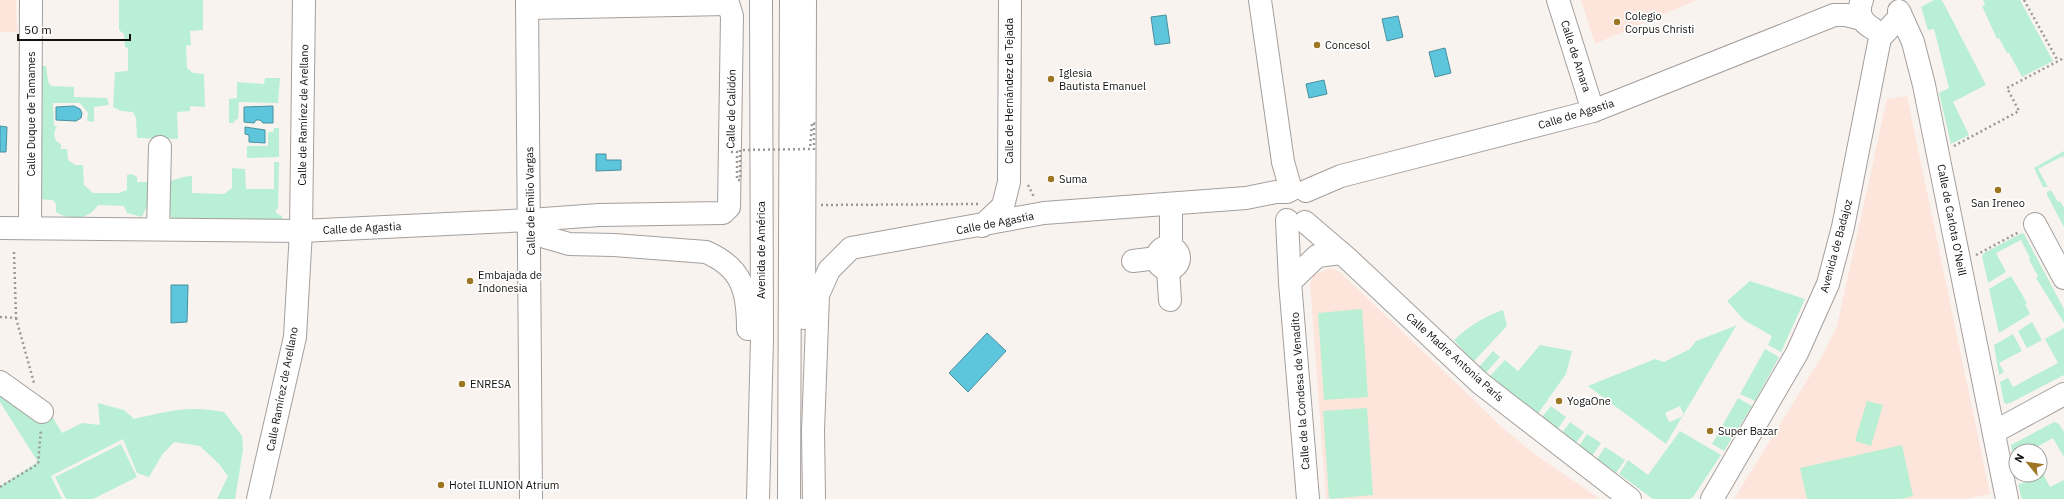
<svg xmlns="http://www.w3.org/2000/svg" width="2064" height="499" font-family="'IBM Plex Sans',sans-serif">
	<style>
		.education { fill: #fde5db }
		.green { fill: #b9efd4; fill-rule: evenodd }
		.water { fill: #5ec6dc; stroke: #47909e }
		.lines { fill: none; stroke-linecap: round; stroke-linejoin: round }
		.minor-casing { stroke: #a49f9c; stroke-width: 24 }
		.highway-casing { stroke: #a49f9c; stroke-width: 24 }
		.path { stroke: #9b9895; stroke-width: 2.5; stroke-dasharray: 2 3; stroke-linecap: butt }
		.minor { stroke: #fff; stroke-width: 22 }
		.highway { stroke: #fff; stroke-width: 22 }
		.path-bridge { stroke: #9b9895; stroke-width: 2.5; stroke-dasharray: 2 3; stroke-linecap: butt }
		.poi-dot { fill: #9c7622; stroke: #fff; stroke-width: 1.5 }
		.labels { text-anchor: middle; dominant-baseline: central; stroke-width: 3.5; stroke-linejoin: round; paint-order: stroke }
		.poi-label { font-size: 11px; fill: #12110f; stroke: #fff; text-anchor: start }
		.street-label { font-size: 11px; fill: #12110f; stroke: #fff }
	</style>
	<rect width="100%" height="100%" fill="#f9f3f0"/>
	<g class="education">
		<path d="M0 0H16L17 32H0Z"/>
		<path d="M1581 0H1697L1595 44Z"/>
		<path d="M1907 96 1990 494 1966 499H1734L1822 356 1837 326 1887 99Z"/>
		<path d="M1330 268 1340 272 1504 429 1533 453 1600 499H1326L1310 284 1314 275Z"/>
	</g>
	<g class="green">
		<path d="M119 0H203V30L190 31 191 45 186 46 187 68 193 73 204 74 205 107 190 106V111L177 112 178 139 137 138 136 118 133 112 121 111 113 107 115 72 128 71V48L125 47 124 34 119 30Z"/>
		<path d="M1934 0H1941L1943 2 1986 85 1953 102 1969 135 1951 144 1939 93 1949 88 1934 29 1928 30 1921 7Z"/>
		<path d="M1983 0H2020L2053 61 2022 77 2009 53H2007L1999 38 1997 39 1982 6 1985 5Z"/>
		<path d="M39 66H46L48 81 51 86 74 87V97L107 98 109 105 94 107V122L87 121 88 113 80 103H53L54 126H57C53 133 53 141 61 144V149H67L68 160 75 165H83L84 185 93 193H119L127 190V175L132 174 137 177V182H150L152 204 147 206 142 217 127 213 124 206 98 205C88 220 71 222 56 212V204L53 200 38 199Z"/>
		<path d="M265 78H280L278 103 239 102 238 119 235 120 234 123H229V99L237 98V82L264 84Z"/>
		<path d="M274 128H279V157L247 158V146H268V132H273Z"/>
		<path d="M2064 151V158L2063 156 2038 169 2048 187H2043L2034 168Z"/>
		<path d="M274 162H279L278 209H276V213L282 216 283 226 184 220 172 218 167 209 164 182C174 181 181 176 192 176V193L224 194 232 188V168L245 169 246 189H274Z"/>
		<path d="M2051 190 2058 202 2060 201 2064 208V227L2047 195V192Z"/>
		<path d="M2022 233 2024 234 2064 309V323L2036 278 2038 276 2029 260 2030 258 2021 240 1996 253 2006 272 1988 283 1982 256 1984 253Z"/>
		<path d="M2011 276 2027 303 2025 304 2030 314 1999 333 1989 289Z"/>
		<path d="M1750 281 1805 299 1781 352 1768 345 1772 336 1744 320 1727 301Z"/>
		<path d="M1362 309 1368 397 1324 400 1318 313Z"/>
		<path d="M1503 310 1507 326 1473 362 1454 340C1469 326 1483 317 1503 310Z"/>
		<path d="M2032 322 2042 340 2027 348 2018 331Z"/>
		<path d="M1735 326H1736L1666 444 1588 386 1655 359 1664 362 1690 349 1696 341ZM1680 406 1684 416 1669 422 1665 413Z"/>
		<path d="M2064 328V375L2010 403 2007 404 2004 403 2000 382 2008 378 2013 387 2058 363 2045 339Z"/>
		<path d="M2013 334 2022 351 1999 363 2004 372 1999 375 1994 345Z"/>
		<path d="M1540 345 1572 351 1566 374 1537 415 1489 377 1505 360 1518 371Z"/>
		<path d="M1765 349 1779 357 1755 401 1740 394Z"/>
		<path d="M1493 351 1500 357 1485 374 1479 367Z"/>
		<path d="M0 386 49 411 62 433 82 423 100 425 98 403 124 410 134 419C168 411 189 405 224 412L242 436 243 450 235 499H217L228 476 219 464 200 446 174 442 162 455 149 477 137 473 123 439 51 476 62 499H0V486L38 462 0 402Z"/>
		<path d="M1738 398 1752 406 1724 451 1712 444Z"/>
		<path d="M1867 401 1883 405 1871 446 1855 441Z"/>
		<path d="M1551 406 1566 417 1557 430 1541 418Z"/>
		<path d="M1367 408 1373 495 1329 499 1323 411Z"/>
		<path d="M1570 422 1584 432 1575 444 1561 434Z"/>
		<path d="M2054 422 2059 424 2064 432V457L2053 438 2030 451H2016V475H2021L2016 477 2011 445Z"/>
		<path d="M1680 431 1721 455 1693 497 1690 499H1653L1619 474 1628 460 1648 475Z"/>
		<path d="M1587 434 1601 443 1592 456 1579 446Z"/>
		<path d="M121 444 137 477 93 499H66L55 477Z"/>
		<path d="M1902 445 1913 496 1901 499H1807L1800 468Z"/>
		<path d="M1605 447 1625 460 1616 473 1597 459Z"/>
		<path d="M2042 472 2050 487 2064 480V499H2022L2018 485 2040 475Z"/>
	</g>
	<g class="water">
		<path d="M1166 15 1170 43 1155 45 1151 17Z"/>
		<path d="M1398 16 1403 37 1387 41 1382 19Z"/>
		<path d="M1445 48 1451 73 1435 77 1429 52Z"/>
		<path d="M1324 80 1327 94 1309 98 1306 84Z"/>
		<path d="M74 106 80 109 82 113 81 118 76 121 56 120V107Z"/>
		<path d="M273 106V123H263L260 120H256L254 123 244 122V107Z"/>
		<path d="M0 126 7 127 6 152H0Z"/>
		<path d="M245 127 265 130V143L249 142V135L245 134Z"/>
		<path d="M596 154H606V160H621V170L596 171Z"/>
		<path d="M171 285H188L187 322 171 323Z"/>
		<path d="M987 333 1006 351 968 392 949 373Z"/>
	</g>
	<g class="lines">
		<defs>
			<g id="minor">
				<path d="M527 0 531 499"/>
				<path d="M1260 0 1283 162 1291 190"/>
				<path d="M1558 0 1593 111"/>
				<path d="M1862 0C1857 11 1861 22 1872 28"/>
				<path d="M527 8 727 4"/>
				<path d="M1899 11 1913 42 1924 85 2007 499"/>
				<path d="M1306 191 1341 176 1593 111 1834 15H1846L1862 19"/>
				<path d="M1287 220 1290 282 1308 499"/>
				<path d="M1305 222 1347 258 1480 383 1630 499"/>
				<path d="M2035 224 2064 278"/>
				<path d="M982 226 1003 206 1009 182 1010 0"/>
				<path d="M0 228 301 231 530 220 599 215 723 213 729 207 732 16 727 0"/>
				<path d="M30 228 31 0"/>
				<path d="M158 229 160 147"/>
				<path d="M1169 246 1171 241V204"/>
				<circle cx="1168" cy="258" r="11"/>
				<path d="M1133 261 1157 258"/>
				<path d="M1168 270 1170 300"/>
				<path d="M1290 282 1317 256 1341 253"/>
				<path d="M804 318 805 0"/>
				<path d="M0 382 42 412"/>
				<path d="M1994 432 2064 394"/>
				<path d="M258 499 295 337 301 231 304 0"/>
				<path d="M814 499 813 431 818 295 829 270 851 248 1044 213 1246 198 1276 192H1287"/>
				<path d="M1712 499 1797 353 1828 284 1843 227 1880 38 1896 21"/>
			</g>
			<g id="highway">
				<path d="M530 220 545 237 569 244 614 245 706 252C743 268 748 292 748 329"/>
				<path d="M758 499 762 338 761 0"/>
				<path d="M789 499 791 0"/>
			</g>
		</defs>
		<use href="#minor" class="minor-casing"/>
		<use href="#highway" class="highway-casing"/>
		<g class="path">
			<path d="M2024 0 2058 61"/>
			<path d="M1954 146 2019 111 2007 88 2064 58"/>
			<path d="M1028 185 1034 197"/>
			<path d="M821 205 980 204"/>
			<path d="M1976 255 2019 232"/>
			<path d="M0 317 16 318 14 251"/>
			<path d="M16 318 34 383"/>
			<path d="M0 487 38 464 41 429"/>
		</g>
		<use href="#minor" class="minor"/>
		<use href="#highway" class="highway"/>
		<path class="path-bridge" d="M731 152H737V180H740V150L810 149 812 123H814V150"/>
	</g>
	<g class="poi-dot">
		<circle cx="1617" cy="22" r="4"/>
		<circle cx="1317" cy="45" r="4"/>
		<circle cx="1051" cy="79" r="4"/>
		<circle cx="1051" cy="179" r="4"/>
		<circle cx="1998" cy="190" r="4"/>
		<circle cx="470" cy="281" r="4"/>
		<circle cx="462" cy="384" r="4"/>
		<circle cx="1559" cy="401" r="4"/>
		<circle cx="1710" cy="431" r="4"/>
		<circle cx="441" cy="485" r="4"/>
	</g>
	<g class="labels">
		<g class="poi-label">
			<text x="1625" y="16">Colegio<tspan x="1625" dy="13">Corpus Christi</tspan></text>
			<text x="1325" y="45">Concesol</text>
			<text x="1059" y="73">Iglesia<tspan x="1059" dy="13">Bautista Emanuel</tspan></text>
			<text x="1059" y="179">Suma</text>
			<text x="1998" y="203" text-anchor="middle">San Ireneo</text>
			<text x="478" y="275">Embajada de<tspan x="478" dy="13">Indonesia</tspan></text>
			<text x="470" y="384">ENRESA</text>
			<text x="1567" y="401">YogaOne</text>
			<text x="1718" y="431">Super Bazar</text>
			<text x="449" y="485">Hotel ILUNION Atrium</text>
		</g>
		<g class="street-label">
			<text transform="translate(1576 56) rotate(72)">Calle de Amara</text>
			<text transform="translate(1009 91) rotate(-90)">Calle de Hernández de Tejada</text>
			<text transform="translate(731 109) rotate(-89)">Calle de Calidón</text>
			<text transform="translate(31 114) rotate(-90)">Calle Duque de Tamames</text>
			<text transform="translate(1576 114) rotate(-17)">Calle de Agastia</text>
			<text transform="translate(303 115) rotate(-89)">Calle de Ramírez de Arellano</text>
			<text transform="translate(530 201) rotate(-91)">Calle de Emilio Vargas</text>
			<text transform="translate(1952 220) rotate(79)">Calle de Carlota O’Neill</text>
			<text transform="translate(995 223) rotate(-11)">Calle de Agastia</text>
			<text transform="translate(362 228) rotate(-3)">Calle de Agastia</text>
			<text transform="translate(1836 246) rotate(-75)">Avenida de Badajoz</text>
			<text transform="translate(761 250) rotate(-90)">Avenida de América</text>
			<text transform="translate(1455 357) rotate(42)">Calle Madre Antonia París</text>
			<text transform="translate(282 389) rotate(-79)">Calle Ramírez de Arellano</text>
			<text transform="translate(1300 391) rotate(-94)">Calle de la Condesa de Venadito</text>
		</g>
	</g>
	<g transform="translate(2028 463) rotate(299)"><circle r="19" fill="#ffffff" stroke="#a0a09f"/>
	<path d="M0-3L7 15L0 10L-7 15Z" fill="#9c7622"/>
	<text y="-6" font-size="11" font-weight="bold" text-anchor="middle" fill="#12110f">N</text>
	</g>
	<path d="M18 34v6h112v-6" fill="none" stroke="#12110f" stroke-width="2"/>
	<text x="24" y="34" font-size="12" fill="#12110f" stroke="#ffffff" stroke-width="3" paint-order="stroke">50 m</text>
</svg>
